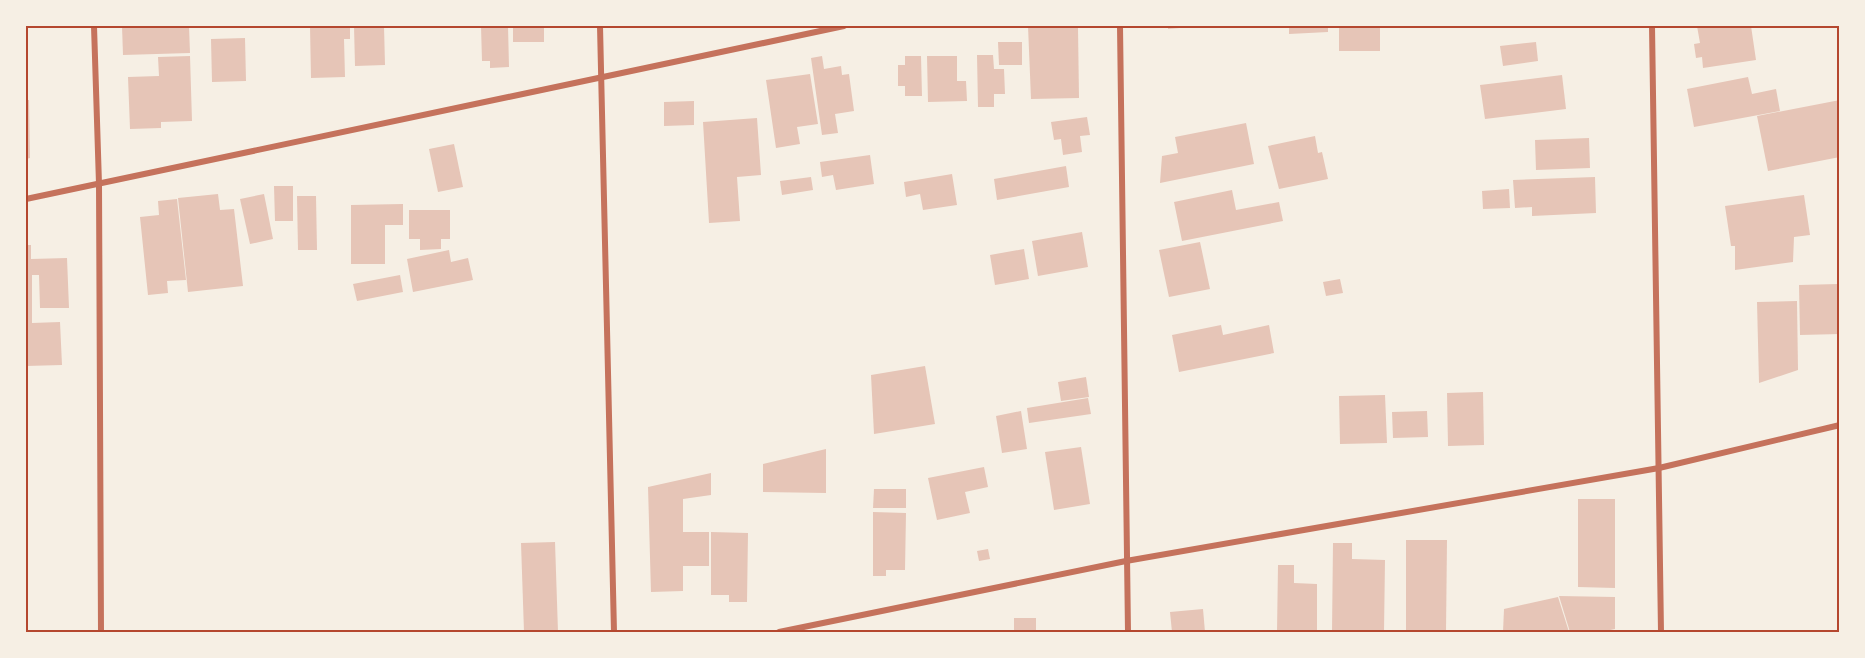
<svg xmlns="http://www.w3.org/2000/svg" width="1865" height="658" font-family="'Public Sans',sans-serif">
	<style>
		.building { fill: #e6c5b7 }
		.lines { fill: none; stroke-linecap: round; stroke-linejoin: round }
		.minor { stroke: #c5725c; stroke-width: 6 }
		.neatline { fill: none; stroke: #b5482f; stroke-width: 2 }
	</style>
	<rect width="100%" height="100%" fill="#f6efe4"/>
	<g class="building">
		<path d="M122 26H189L190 53 123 55Z"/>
		<path d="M310 26 350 27V39H344L345 77 311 78Z"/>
		<path d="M354 26H384L385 65 355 66Z"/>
		<path d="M481 26H508L509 67 490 68V61H482Z"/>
		<rect x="513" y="26" width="31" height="16"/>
		<path d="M1028 26 1078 28 1079 98 1031 99Z"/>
		<path d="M1168 26H1192V27L1168 29Z"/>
		<path d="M1289 26H1328V32L1289 34Z"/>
		<rect x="1339" y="26" width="41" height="25"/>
		<path d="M1697 26H1751L1756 60 1703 68 1702 57 1696 58 1694 44 1700 43Z"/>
		<path d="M245 38 246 81 212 82 211 39Z"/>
		<path d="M998 42H1022V65H999Z"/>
		<path d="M1536 42 1538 61 1503 66 1500 46Z"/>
		<path d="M977 55H993L994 69H1004L1005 94H994V107H978Z"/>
		<path d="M190 56 192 121 161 122V128L130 129 128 77 159 76 158 57Z"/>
		<path d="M822 56 824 69 841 66 842 75 849 74 854 111 835 114 838 133 822 135 811 58Z"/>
		<path d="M905 56H921L922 96H905V86H898V65H905Z"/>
		<path d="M927 56H957V81H966L967 101 928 102Z"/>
		<path d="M810 74 818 124 797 127 800 144 776 148 766 80Z"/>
		<path d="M1562 75 1566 109 1485 119 1480 85Z"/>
		<path d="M1748 77 1752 94 1776 89 1780 111 1694 127 1687 89Z"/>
		<path d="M26 100H29L30 158 26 159Z"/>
		<path d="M1840 100V157L1768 171 1757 116Z"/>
		<path d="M694 101V125L664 126V102Z"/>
		<path d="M1087 117 1090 135 1080 136 1082 152 1063 155 1061 139 1054 140 1051 122Z"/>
		<path d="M757 118 761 175 737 177 740 221 709 223 703 122Z"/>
		<path d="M1246 123 1254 164 1160 183 1162 156 1178 153 1175 137Z"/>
		<path d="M1315 136 1318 153 1322 152 1328 179 1279 189 1268 146Z"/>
		<path d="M1589 138 1590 168 1536 170 1535 140Z"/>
		<path d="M454 144 463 187 438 192 429 149Z"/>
		<path d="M870 155 874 184 836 190 833 175 822 177 820 162Z"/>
		<path d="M1066 166 1069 187 997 200 994 179Z"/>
		<path d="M952 174 957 205 923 210 920 194 906 197 904 182Z"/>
		<path d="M811 177 813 190 782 195 780 181Z"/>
		<path d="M1595 177 1596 213 1532 216V207L1515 208 1513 180Z"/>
		<path d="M274 186H293V221H275Z"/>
		<path d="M1509 189 1510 208 1483 209 1482 191Z"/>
		<path d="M1232 190 1236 210 1279 202 1283 221 1182 241 1174 202Z"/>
		<path d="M218 194 220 210 234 209 243 286 188 292 178 198Z"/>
		<path d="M264 194 273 239 250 244 240 199Z"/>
		<path d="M1804 195 1810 235 1794 237 1793 262 1735 270V246H1731L1725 206Z"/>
		<path d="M297 196H316L317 250H298Z"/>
		<path d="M177 199 186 280 167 281 168 293 148 295 140 217 159 215 158 201Z"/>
		<path d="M403 204V225H385V264H351V205Z"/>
		<path d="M409 210H450V239H441V249L420 250V239H409Z"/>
		<path d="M1082 232 1088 267 1038 276 1032 241Z"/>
		<path d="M1200 242 1210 289 1169 297 1159 250Z"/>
		<path d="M26 245H31V259L67 258 69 308H40L39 275H32V323L60 322 62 365 26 366Z"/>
		<path d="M1024 249 1029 279 995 285 990 255Z"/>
		<path d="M449 250 451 262 468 258 473 280 413 292 407 259Z"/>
		<path d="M400 275 403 292 357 301 353 284Z"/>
		<path d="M1340 279 1343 293 1326 296 1323 282Z"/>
		<path d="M1838 284 1840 334 1800 335 1799 285Z"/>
		<path d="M1797 301 1798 370 1759 383 1757 302Z"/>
		<path d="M1221 325 1223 335 1269 325 1274 353 1179 372 1172 335Z"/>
		<path d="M925 366 935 424 874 434 871 375Z"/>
		<path d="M1086 377 1089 397 1061 401 1058 382Z"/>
		<path d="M1483 392 1484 445 1448 446 1447 393Z"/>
		<path d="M1385 395 1387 443 1340 444 1339 396Z"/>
		<path d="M1088 398 1091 414 1029 423 1027 408Z"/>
		<path d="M1021 411 1027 449 1002 453 996 416Z"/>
		<path d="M1427 411 1428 437 1393 438 1392 412Z"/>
		<path d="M1081 447 1090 504 1054 510 1045 452Z"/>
		<path d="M826 449V493L763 492V464Z"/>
		<path d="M984 467 988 487 965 492 970 513 937 520 928 478Z"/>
		<path d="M711 473V495L683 499V532H709V566H683V591L651 592 648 487Z"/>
		<path d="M874 489H906V508H873Z"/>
		<path d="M1578 499H1615V588L1578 587Z"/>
		<path d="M873 512 906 513 905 570H886V576H873Z"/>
		<path d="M711 532 748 533 747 602H729V595H711Z"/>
		<path d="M1406 540H1447L1446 632H1406Z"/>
		<path d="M555 542 558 632H524L521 543Z"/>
		<path d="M1333 543H1352V559L1385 560 1384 632H1332Z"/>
		<path d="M988 549 990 559 979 561 977 551Z"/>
		<path d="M1278 565H1294V583L1317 584V632H1277Z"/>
		<path d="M1559 596 1615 597V629L1601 632H1570Z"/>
		<path d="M1558 597 1569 632H1503L1504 609Z"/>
		<path d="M1203 609 1205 632H1172L1170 612Z"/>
		<rect x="1014" y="618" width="22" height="14"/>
	</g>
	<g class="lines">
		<g class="minor">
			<path d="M94 26 99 184 101 632"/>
			<path d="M600 26 614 632"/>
			<path d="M1120 26 1128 632"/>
			<path d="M1652 26 1661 632"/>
			<path d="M26 199 844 26"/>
			<path d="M779 632 1126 561 1659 468 1840 425"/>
		</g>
	</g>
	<rect width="1865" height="658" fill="none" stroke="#f6efe4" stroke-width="54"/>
	<rect x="27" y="27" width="1811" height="604" class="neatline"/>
</svg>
